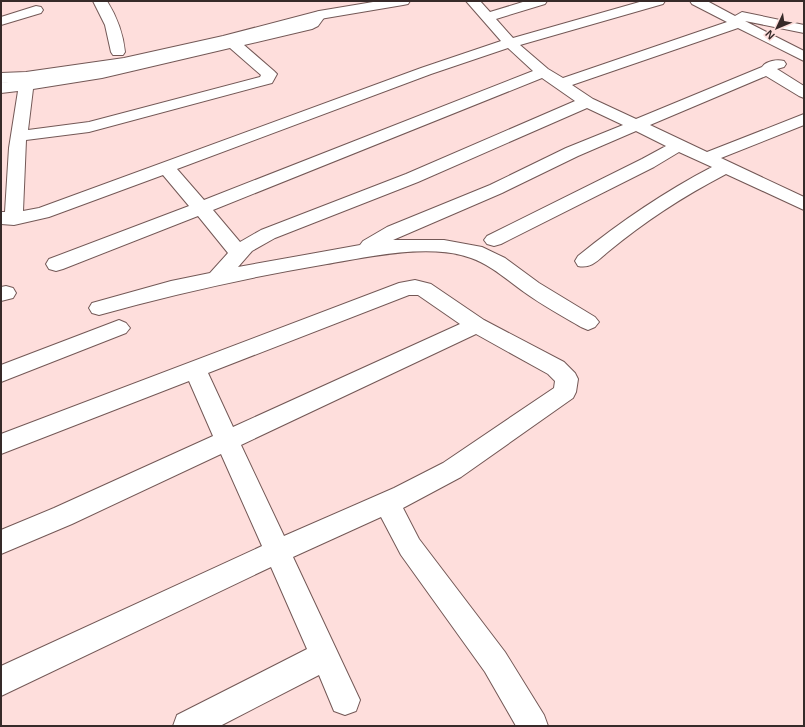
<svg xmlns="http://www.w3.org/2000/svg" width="805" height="727" font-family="Arial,sans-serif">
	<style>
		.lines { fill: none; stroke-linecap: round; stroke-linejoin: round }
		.street-casing { stroke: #735856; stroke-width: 2 }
		.secondary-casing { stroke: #735856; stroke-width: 2 }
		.street { fill: #fff; fill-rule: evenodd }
		.secondary { fill: #fff; fill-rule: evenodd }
	</style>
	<rect width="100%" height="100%" fill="#fededc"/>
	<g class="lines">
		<defs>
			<g id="street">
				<path d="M93 1H107C117 17 123 33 125 52L123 55H113L111 52 105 25Z"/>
				<path d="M466 1H480L490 12 526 1H547L545 4 496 19 513 38 643 1H665L663 4 520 45 548 69 563 78 727 22 692 4 690 1H707L735 16 742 12 804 25V33L745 21 804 51V61L738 28 572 85 593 99 636 119 762 67C766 61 777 59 784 61L786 64 784 67 777 69 804 86V98L799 96 766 76 650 125 707 152 804 114V125L721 158 804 197V210L726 174C684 196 645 221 609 251 599 259 592 269 578 266L575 261 578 256C620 222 664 192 712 167L679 152 654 167 501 244 494 246 487 244 484 240 487 236 642 159 666 146 636 131 578 156 502 193 393 240H444L482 247 505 258 539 283 595 317 599 322 595 327 588 330 581 327C562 316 542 305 524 292 507 280 491 265 471 258 430 243 368 257 327 264 250 277 174 294 99 315L92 313 89 308 92 303 171 281 210 273 228 253 198 216 63 269 56 271 49 269 46 264 49 259 189 206 163 175 49 217 14 225 1 224V212H5L9 148 18 91 1 93V83C103 71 202 46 302 23 311 19 313 9 324 12L326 15 318 26 312 29 244 45 274 71 277 74 272 83 89 132 26 140 23 211 39 208 421 68 501 41ZM230 48 261 75 260 77 89 122 28 130 33 89 102 78ZM508 48 533 71 204 200 177 169 431 74ZM542 78 575 101 406 174 261 230 240 242 213 210ZM587 108 623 125 566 148 490 185 387 227 363 241 360 245 238 267 252 251 275 238 418 182Z"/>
				<path d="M36 6 41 7 43 10 41 13 1 25V17Z"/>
				<path d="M415 280 431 284 484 320 564 362 575 373 578 379 576 392 573 398 461 477 403 508 419 539 505 652 544 715 548 726H516L485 672 401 555 381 517 293 557 360 700 356 711 345 715 334 711 319 675 220 726H173L177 715 307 649 271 567 1 696V666L262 546 221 454 72 524 1 554V530L54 508 213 436 189 381 1 454V434L399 283ZM409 295H418L460 324 233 427 208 373ZM476 334 548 374 555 381 554 388 443 463 394 488 284 536 241 445Z"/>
				<path d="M6 286 13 288 16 293 13 298 1 301V287Z"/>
				<path d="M119 320 126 323 130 328 126 333 1 382V365Z"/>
			</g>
			<path id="secondary" d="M379 1H410L408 4 403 5 320 19 225 44 124 66 26 82 1 83V73L26 72 124 58 223 36 319 11Z"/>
		</defs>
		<use href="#street" class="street-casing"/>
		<use href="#secondary" class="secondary-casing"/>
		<use href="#street" class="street"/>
		<use href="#secondary" class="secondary"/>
	</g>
	<rect width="805" height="727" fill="none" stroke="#362a29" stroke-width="4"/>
	<g transform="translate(777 28) rotate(226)" stroke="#fededc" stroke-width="3" paint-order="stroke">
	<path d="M0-3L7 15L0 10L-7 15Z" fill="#362a29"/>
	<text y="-6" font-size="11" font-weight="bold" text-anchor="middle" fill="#362a29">N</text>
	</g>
</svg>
